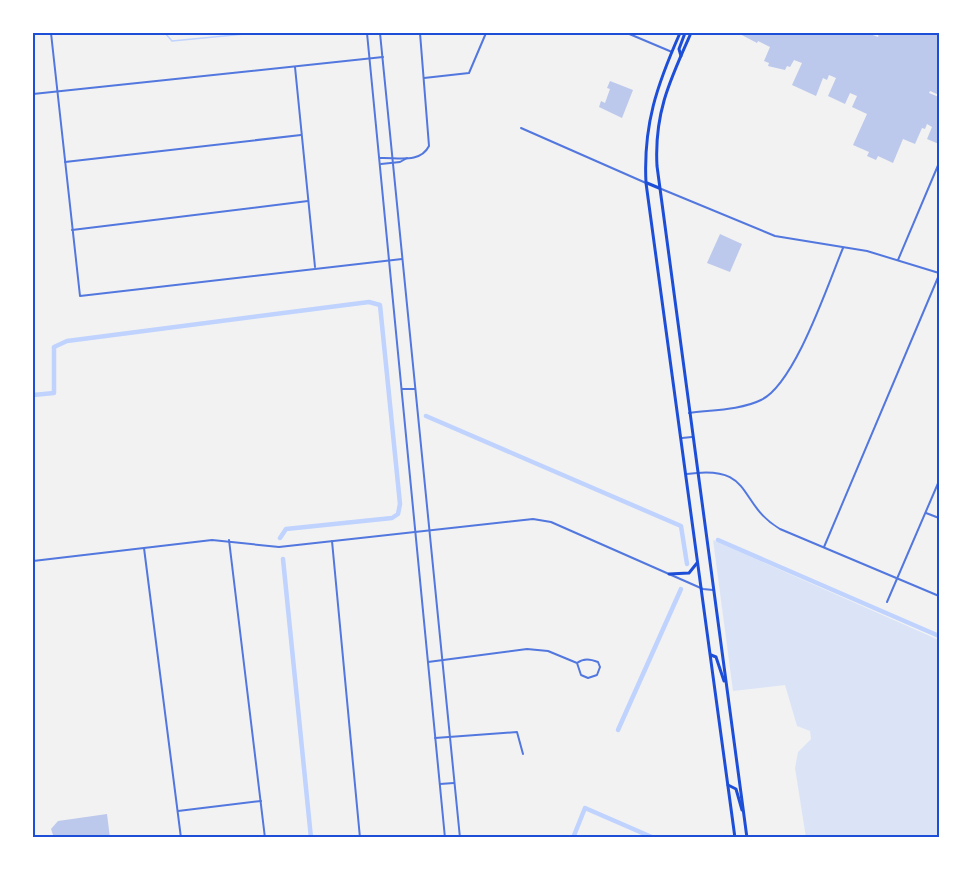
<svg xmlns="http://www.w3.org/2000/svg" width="972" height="871" font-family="'Roboto Condensed',sans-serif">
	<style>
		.green { fill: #dbe4f7 }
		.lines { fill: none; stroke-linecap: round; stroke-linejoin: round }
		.stream { stroke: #bfd3fe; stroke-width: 1.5 }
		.canal { stroke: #bfd3fe; stroke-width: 4.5 }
		.building { fill: #bdc9ec }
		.minor { stroke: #5277de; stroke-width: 2 }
		.tertiary { stroke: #5277de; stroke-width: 2 }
		.secondary { stroke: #1d4ed8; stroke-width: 3 }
		.neatline { fill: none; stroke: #1d4ed8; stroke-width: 2 }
	</style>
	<rect width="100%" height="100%" fill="#f2f2f2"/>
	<path class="green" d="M713 540 939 640V838H806L795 768 798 752 811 739 810 731 797 726 785 685 733 691Z"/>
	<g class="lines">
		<path class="stream" d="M165 33 172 41 255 33"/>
		<g class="canal">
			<path d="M33 395 54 393V347L67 341 369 302 380 305 400 504 398 514 392 518 286 529 280 538"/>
			<path d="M426 416 681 526 687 564"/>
			<path d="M718 540 939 636"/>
			<path d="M283 559 311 838"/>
			<path d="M618 730 681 589"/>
			<path d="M573 838 585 808 654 838"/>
		</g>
	</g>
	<g class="building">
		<path d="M738 33H868L878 37 879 33H939V95L930 91 929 93 939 97V144L927 139 932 127 927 124 925 129 922 128 915 144 903 139 893 163 878 156 876 160 867 156 869 152 853 145 867 114 852 107 857 96 850 93 845 104 828 96 836 78 829 75 827 80 823 78 816 96 792 85 802 63 794 60 790 67 787 66 785 70 768 66 769 63 764 61 770 47 758 41 757 43Z"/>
		<path d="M610 81 633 90 622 118 599 107 601 101 605 103 610 89 607 88Z"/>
		<path d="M720 234 742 244 730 272 707 263Z"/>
		<path d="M107 814 110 838H54L51 829 58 821Z"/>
	</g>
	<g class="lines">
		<g class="minor">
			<path d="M51 33 80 296 402 259"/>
			<path d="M627 33 672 52"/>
			<path d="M295 67 315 267"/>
			<path d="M424 78 469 73 486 33"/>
			<path d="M33 94 383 57"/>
			<path d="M521 128 646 183"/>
			<path d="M380 158C397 157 420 164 429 146L420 33"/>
			<path d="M65 162 301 135"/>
			<path d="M381 164 400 162 407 158"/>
			<path d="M659 188 775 236 867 251 939 273"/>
			<path d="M72 230 308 201"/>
			<path d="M898 260 939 163"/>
			<path d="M402 389H415"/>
			<path d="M689 413C711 410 741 410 761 400 795 384 828 284 843 248"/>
			<path d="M682 438 692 437"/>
			<path d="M687 474C755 464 736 503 780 529L939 596"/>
			<path d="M926 513 939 518"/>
			<path d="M229 540 265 838"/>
			<path d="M332 541 360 838"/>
			<path d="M824 547 939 275"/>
			<path d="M144 548 181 838"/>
			<path d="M887 602 939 481"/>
			<path d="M428 662 527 649 548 651 577 663C584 658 590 659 598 662L600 667 597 675 588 678 581 675 577 663"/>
			<path d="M435 738 517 732 523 754"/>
			<path d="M440 784 454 783"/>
			<path d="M178 811 261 801"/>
		</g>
		<g class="tertiary">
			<path d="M367 33 445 838"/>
			<path d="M380 33 460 838"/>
			<path d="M33 561 212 540 279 547 533 519 551 522 703 589 713 590"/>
		</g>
		<g class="secondary">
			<path d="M680 33C657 85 643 125 646 183L735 838"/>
			<path d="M691 33C670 80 654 113 657 166L747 838"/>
			<path d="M681 56 679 49 685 33"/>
			<path d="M647 183 659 188"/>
			<path d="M669 574 689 573 697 563"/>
			<path d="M711 655 716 657 724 681"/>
			<path d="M728 785 736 789 742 810"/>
		</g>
	</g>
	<rect width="972" height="871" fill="none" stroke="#ffffff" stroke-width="69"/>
	<rect x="34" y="34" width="904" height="802" class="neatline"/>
</svg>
